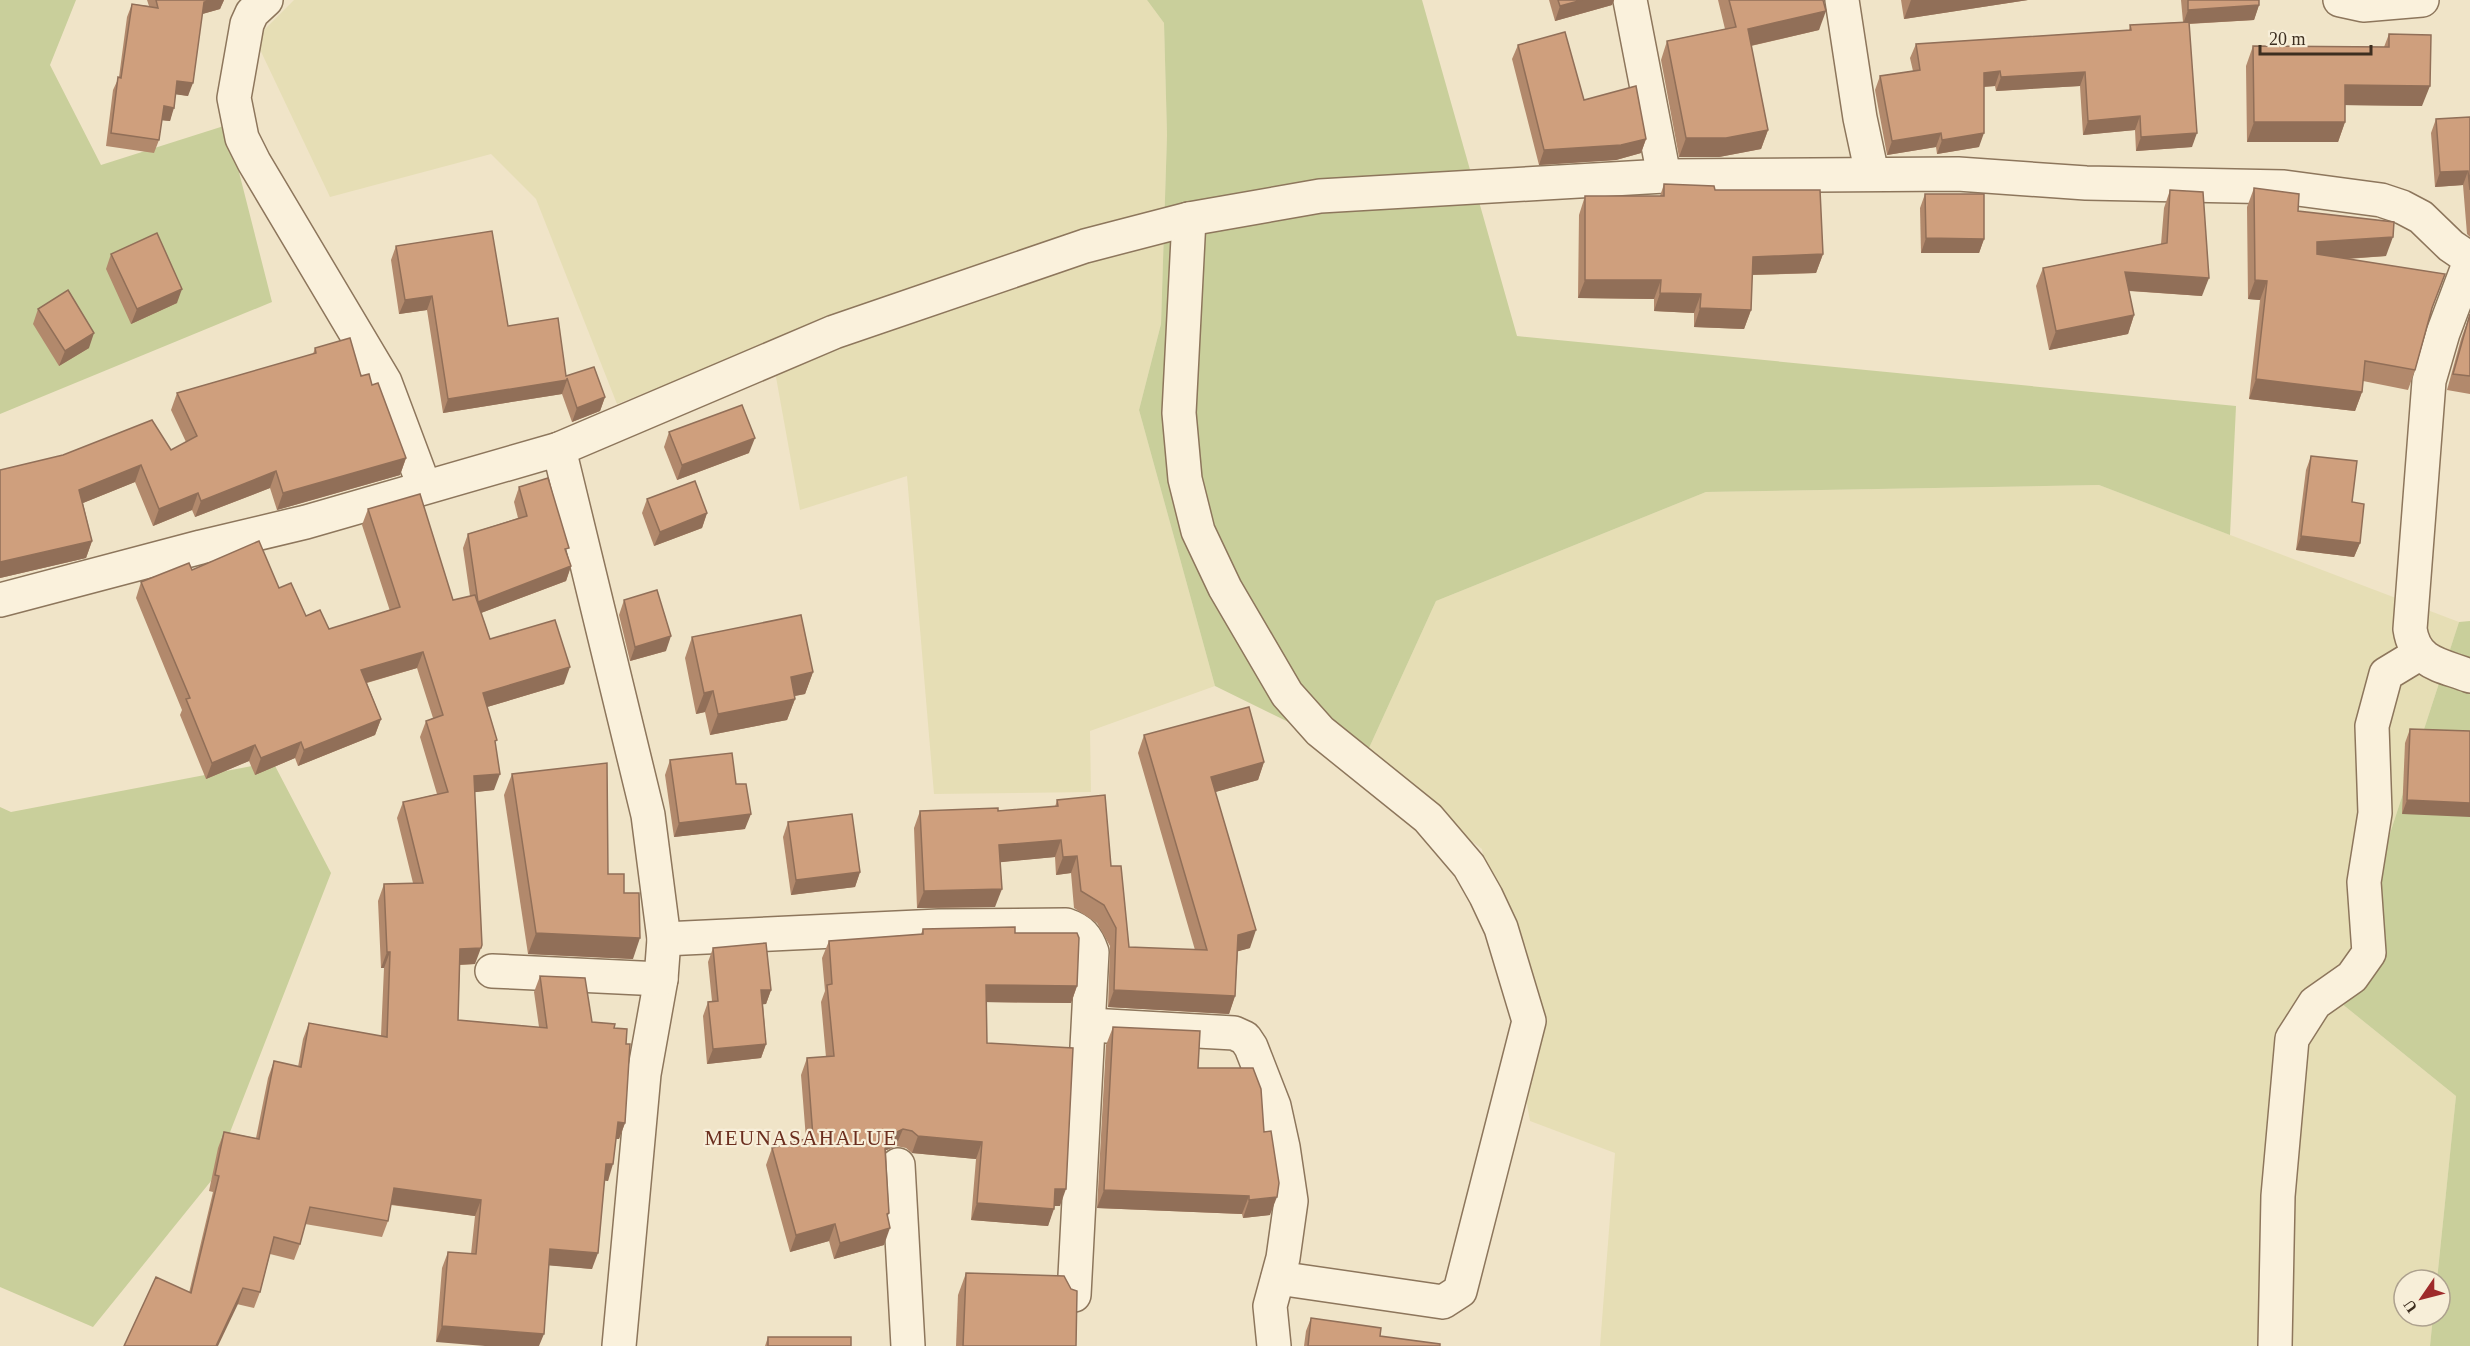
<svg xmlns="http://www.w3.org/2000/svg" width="2470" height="1346" font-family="Georgia,serif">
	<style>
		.farmland { fill: #e6deb5 }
		.green { fill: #c9cf9b }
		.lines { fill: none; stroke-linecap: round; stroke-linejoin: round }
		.street-casing { stroke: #8d765c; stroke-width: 36 }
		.street { stroke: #faf1dc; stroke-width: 33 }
		.wall { fill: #b2896c }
		.shaded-wall { fill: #916f58 }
		.building { fill: #cf9f7d; stroke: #916f58; stroke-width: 1.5 }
		.labels { text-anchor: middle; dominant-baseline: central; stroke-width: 4.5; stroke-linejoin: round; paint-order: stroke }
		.quarter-label { font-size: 21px; letter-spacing: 1.5px; fill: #6b2e1e; stroke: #f7eed8 }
	</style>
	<rect width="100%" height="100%" fill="#f0e4c8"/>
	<g class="farmland">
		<path d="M294 0H1147L1164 23 1167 135 1161 324 1139 410 1215 686 1090 731 1091 792 934 794 907 476 800 510 770 344 617 404 536 199 491 154 330 197 255 39Z"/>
		<path d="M2099 485 2459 622 2336 999 2456 1096 2437 1280H2404V1316H2433L2430 1346H1600L1615 1153 1530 1121 1482 849 1364 759 1436 601 1706 492Z"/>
	</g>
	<g class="green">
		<path d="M0 0H76L50 65 101 165 227 125 272 302 0 414Z"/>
		<path d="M1147 0H1422L1517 336 2236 406 2230 535 2099 485 1706 492 1436 601 1364 759 1215 686 1139 410 1161 324 1167 135 1164 23Z"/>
		<path d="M2470 621V1346H2430L2433 1316H2440V1280H2437L2456 1096 2336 999 2459 622Z"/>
		<path d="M273 762 331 873 211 1181 93 1327 0 1287V807L11 812Z"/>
	</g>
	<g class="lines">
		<defs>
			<g id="street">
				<path d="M266 0 252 13 247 24 234 98 242 138 254 162 385 382 424 486"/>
				<path d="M1630 0 1664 176"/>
				<path d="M1842 0 1860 118 1872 174"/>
				<path d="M2340 0 2363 5 2422 0"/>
				<path d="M1189 219 1179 413 1185 479 1198 531 1225 588 1287 694 1320 731 1428 818 1469 866 1486 896 1501 928 1529 1021 1460 1291 1443 1302 1278 1278"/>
				<path d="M2470 261 2443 333 2429 381 2410 629C2415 664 2442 665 2470 676"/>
				<path d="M559 449 648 815 664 939 661 979 644 1074 619 1346"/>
				<path d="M0 600 201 547 306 522 559 449 834 332 1085 246 1189 219 1320 196 1664 176 1958 174 2086 183 2284 187 2381 200 2402 207 2421 217 2451 246 2470 259"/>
				<path d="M664 939 939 926 1066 925C1081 930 1087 937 1092 952L1074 1295"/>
				<path d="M492 971 661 979"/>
				<path d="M1089 1025 1234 1033 1245 1038 1251 1047 1274 1106 1283 1147 1291 1201 1283 1258 1270 1306 1274 1346"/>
				<path d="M898 1165 908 1346"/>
				<path d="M2275 1346 2278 1196 2292 1039 2315 1003 2352 977 2369 953 2364 882 2375 813 2372 726 2386 674 2419 654"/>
			</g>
		</defs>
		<use href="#street" class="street-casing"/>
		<use href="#street" class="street"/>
	</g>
	<g class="wall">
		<path d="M147 0H224L220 9 202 14 188 96 176 94 170 121 162 120 159 140 154 153 106 146 113 90 119 77 127 17 132 4 149 6Z"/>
		<path d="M1549 0H1614L1612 5 1555 21Z"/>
		<path d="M1718 0H1823L1819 30 1751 46 1768 130 1761 149 1719 157H1679L1661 60 1667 41 1725 29Z"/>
		<path d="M1901 0H2028L1904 19Z"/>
		<path d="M2181 0H2259V5L2254 20 2189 24 2192 147 2136 151 2135 130 2083 135 2080 86 1996 91 1995 86 1984 87 1979 147 1937 154 1936 147 1887 155 1875 90 1880 76 1913 71 1910 58 1916 44 2129 30 2130 25 2183 22Z"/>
		<path d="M2389 34 2422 106 2345 105V122L2338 142H2247L2246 66 2253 46 2384 47Z"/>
		<path d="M1518 45 1584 100 1646 139 1641 153 1616 160 1539 165 1512 59Z"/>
		<path d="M2470 117V237L2467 234 2463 185 2435 187 2431 133 2436 119Z"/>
		<path d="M1664 184 1715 190 1823 254 1816 273 1752 275 1751 310 1744 329 1694 327V313L1654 311V299L1578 298 1579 215 1585 196H1660Z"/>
		<path d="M2254 188 2386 256 2348 259 2432 310 2415 370 2408 390 2363 381 2362 392 2355 411 2249 399 2260 300 2248 299 2247 207Z"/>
		<path d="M2170 190 2202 296 2129 291 2134 315 2128 334 2049 350 2036 286 2043 268 2161 244 2164 208Z"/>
		<path d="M1925 194 1984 239 1979 253H1921L1920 208Z"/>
		<path d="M396 246 508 326 566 376 605 397 600 411 572 422 562 394 443 413 427 310 399 314 391 260Z"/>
		<path d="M111 254 177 303 131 324 106 269Z"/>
		<path d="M38 309 89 348 59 366 33 324Z"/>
		<path d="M2470 314V394L2447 390 2461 339Z"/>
		<path d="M315 348 361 376 372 385 406 458 400 475 277 510 270 488 195 517 192 510 153 526 135 482 83 503 92 541 86 558 0 578V470L171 450 186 442 171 410 177 393 313 354Z"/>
		<path d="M669 432 749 453 677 480 664 447Z"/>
		<path d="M2311 456 2352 502 2360 543 2354 557 2296 550 2306 470Z"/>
		<path d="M519 487 567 554 571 566 566 581 481 613 490 639 564 684 487 707 495 745 494 790 475 792V964L460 965 458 1020 539 1027 534 992 540 976 592 1022 614 1028 626 1044 625 1123 619 1139H616L608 1181 604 1180 592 1269 549 1265 436 1342 442 1268 448 1252 471 1254 475 1216 391 1205 388 1221 382 1237 305 1224 300 1244 294 1260 270 1254 260 1292 254 1308 189 1293 213 1192 209 1191 218 1148 224 1132 256 1138 268 1078 274 1061 298 1067 303 1039 309 1023 381 1036 384 968H381L378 901 384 884 413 883 397 818 403 802 437 794 420 737 426 721 433 718 417 668 367 683 381 719 375 735 298 766 295 758 255 775 249 761 206 779 180 715 182 710 136 598 141 582 192 570 279 588 306 616 329 629 390 611 362 525 368 509 453 600 470 596 463 548 468 534 518 518 514 502Z"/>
		<path d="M647 499 707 513 702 528 654 546 642 513Z"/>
		<path d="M624 600 666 651 630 661 619 615Z"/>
		<path d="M692 637 813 672 805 694 795 696V699L787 720 710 735 705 712 696 714 685 658Z"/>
		<path d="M2410 729 2470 731 2402 814 2405 743Z"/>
		<path d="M1144 735 1264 762 1258 780 1215 792 1250 948 1238 951 1235 996 1229 1014 1108 1007 1110 946 1097 923 1074 908 1071 873 1056 875 1055 857 1000 862 995 907 917 908 914 828 920 811H998L1055 807 1057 800 1111 866 1129 947 1195 950 1138 753Z"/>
		<path d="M670 760 736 784 745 829 674 837 665 775Z"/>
		<path d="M512 774 608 874 624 893 633 959 528 954 504 795Z"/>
		<path d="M788 822 860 872 855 887 791 895 783 837Z"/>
		<path d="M923 929 1015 933 1077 986 1071 1003 986 1002 987 1043 1060 1206H1054L1048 1226 971 1220 976 1159 912 1153 906 1148 896 1146 886 1150 889 1213 887 1218 884 1245 834 1259 829 1241 790 1252 766 1165 772 1148 806 1139 801 1075 807 1058 826 1057 821 1002 825 991 822 958 829 941 921 934Z"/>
		<path d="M713 948 771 990 766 1004H763L766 1044 761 1058 707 1064 703 1016 708 1002 712 1001 708 962Z"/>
		<path d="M1113 1027 1270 1215 1243 1218 1242 1214 1097 1208 1106 1045Z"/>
		<path d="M966 1273 1076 1346H956L958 1295Z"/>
		<path d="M1311 1318 1380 1336 1440 1346H1304L1306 1331Z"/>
		<path d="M768 1337 851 1346H765Z"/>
	</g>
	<g class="shaded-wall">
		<path d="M212 0H224L220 9 199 15 204 2Z"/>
		<path d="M1582 0H1614L1612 5 1555 21 1560 6Z"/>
		<path d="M1911 0H2028L1904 19Z"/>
		<path d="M2259 5 2254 20 2183 24 2188 10Z"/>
		<path d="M1826 11 1819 30 1741 48 1748 29Z"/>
		<path d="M2000 71 1995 86 1979 87 1984 73Z"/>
		<path d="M2085 72 2080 86 1996 91 2001 77Z"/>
		<path d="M177 81 193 83 188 96 173 94Z"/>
		<path d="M2345 85 2430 86 2422 106 2338 105Z"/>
		<path d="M164 106 174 108 170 121 159 120Z"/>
		<path d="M2140 116 2135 130 2083 135 2088 121Z"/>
		<path d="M2254 122H2345L2338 142H2247Z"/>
		<path d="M1768 130 1761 149 1719 157H1679L1686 138Z"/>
		<path d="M1941 133 1936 147 1887 155 1892 141Z"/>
		<path d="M1984 133 1979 147 1937 154 1942 140Z"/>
		<path d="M2197 133 2192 147 2136 151 2141 137Z"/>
		<path d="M1646 139 1641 153 1616 160 1539 165 1544 150Z"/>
		<path d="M2468 171 2463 185 2435 187 2440 172Z"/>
		<path d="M2393 237 2386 256 2310 261 2317 242Z"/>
		<path d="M1926 238 1984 239 1979 253H1921Z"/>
		<path d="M1823 254 1816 273 1746 275 1753 257Z"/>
		<path d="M2125 272 2209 278 2202 296 2119 290Z"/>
		<path d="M1585 280H1661L1654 299 1578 298Z"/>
		<path d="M2255 280 2267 281 2260 300 2248 299Z"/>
		<path d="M182 289 177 303 131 324 137 309Z"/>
		<path d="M1660 293 1701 294 1694 313 1654 311Z"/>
		<path d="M432 296 427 310 399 314 405 300Z"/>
		<path d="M1700 308 1751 310 1744 329 1694 327Z"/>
		<path d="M2134 315 2128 334 2049 350 2056 331Z"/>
		<path d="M94 333 89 348 59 366 65 351Z"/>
		<path d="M2256 379 2362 392 2355 411 2249 399Z"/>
		<path d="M567 380 562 394 443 413 448 399Z"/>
		<path d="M605 397 600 411 572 422 577 408Z"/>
		<path d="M755 438 749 453 677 480 682 465Z"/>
		<path d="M406 458 400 475 277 510 283 493Z"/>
		<path d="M141 465 135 482 73 507 79 490Z"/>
		<path d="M276 471 270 488 195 517 201 501Z"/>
		<path d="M198 493 192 510 153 526 159 509Z"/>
		<path d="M707 513 702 528 654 546 660 532Z"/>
		<path d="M2301 536 2360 543 2354 557 2296 550Z"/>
		<path d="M92 541 86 558 0 578V562Z"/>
		<path d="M571 566 566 581 473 616 478 602Z"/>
		<path d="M671 636 666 651 630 661 635 647Z"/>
		<path d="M423 652 417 668 355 686 361 670Z"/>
		<path d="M570 667 564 684 477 710 483 693Z"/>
		<path d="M813 672 805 694 783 698 791 677Z"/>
		<path d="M713 691 705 712 696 714 704 693Z"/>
		<path d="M795 699 787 720 710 735 718 714Z"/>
		<path d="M381 719 375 735 298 766 304 750Z"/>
		<path d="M301 742 295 758 255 775 261 758Z"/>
		<path d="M255 745 249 761 206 779 212 763Z"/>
		<path d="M1264 762 1258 780 1205 795 1211 777Z"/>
		<path d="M500 774 494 790 468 793 474 776Z"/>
		<path d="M2407 800 2470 803V817L2402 814Z"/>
		<path d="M751 814 745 829 674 837 679 823Z"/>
		<path d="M1061 840 1055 857 993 863 999 845Z"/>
		<path d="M1077 856 1071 873 1056 875 1063 857Z"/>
		<path d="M860 872 855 887 791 895 796 880Z"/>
		<path d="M1002 889 995 907 917 908 924 891Z"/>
		<path d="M1256 930 1250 948 1232 953 1238 935Z"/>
		<path d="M536 933 640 938 633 959 528 954Z"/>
		<path d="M481 948 475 964 454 965 460 949Z"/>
		<path d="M387 952H390L384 968H381Z"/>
		<path d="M986 985 1077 986 1071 1003 980 1002Z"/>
		<path d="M761 990H771L766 1004 756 1005Z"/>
		<path d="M1114 990 1235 996 1229 1014 1108 1007Z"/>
		<path d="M766 1044 761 1058 707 1064 713 1049Z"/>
		<path d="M618 1122 625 1123 619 1139H612Z"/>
		<path d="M903 1129 896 1146 887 1150H879L885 1133Z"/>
		<path d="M918 1136 982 1142 976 1159 912 1153Z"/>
		<path d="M606 1164H613L608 1181 600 1180Z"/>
		<path d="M394 1188 481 1200 475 1216 388 1204Z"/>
		<path d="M1055 1189H1066L1060 1206H1049Z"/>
		<path d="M1104 1190 1249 1196 1242 1214 1097 1208Z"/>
		<path d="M1277 1197 1270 1215 1243 1218 1249 1200Z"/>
		<path d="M977 1203 1054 1209 1048 1226 971 1220Z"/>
		<path d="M835 1224 829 1241 790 1252 796 1235Z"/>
		<path d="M890 1228 884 1245 834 1259 840 1243Z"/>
		<path d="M550 1249 598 1253 592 1269 544 1265Z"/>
		<path d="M243 1288 238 1304 218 1346H216Z"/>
		<path d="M442 1326 544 1334 539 1346H485L436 1342Z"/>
	</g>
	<g class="building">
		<path d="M156 0H212L204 2 193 83 177 81 174 108 164 106 159 140 111 133 118 77 121 78 132 4 158 8Z"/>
		<path d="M1558 0H1582L1560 6Z"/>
		<path d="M1729 0H1823L1826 11 1748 29 1768 130 1726 138H1686L1667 41 1736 27Z"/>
		<path d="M2188 0H2259V5L2188 10Z"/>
		<path d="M2189 22 2197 133 2141 137 2140 116 2088 121 2085 72 2001 77 2000 71 1984 73V133L1942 140 1941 133 1892 141 1880 76 1920 70 1916 44 2131 30 2130 25Z"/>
		<path d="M1565 32 1584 100 1636 86 1646 139 1621 145 1544 150 1518 45Z"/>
		<path d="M2389 34 2431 35 2430 86 2345 85V122H2254L2253 46 2389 47Z"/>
		<path d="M2470 117V190L2468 171 2440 172 2436 119Z"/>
		<path d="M1664 184 1714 186 1715 190H1820L1823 254 1753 257 1751 310 1700 308 1701 294 1660 293 1661 280H1585V196H1664Z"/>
		<path d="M2254 188 2299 194 2298 211 2394 222 2393 237 2317 242V254L2445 274 2432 308 2415 370 2365 361 2362 392 2256 379 2267 281 2255 280Z"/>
		<path d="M2170 190 2203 192 2209 278 2125 272 2134 315 2056 331 2043 268 2167 243Z"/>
		<path d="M1925 194H1984V239L1926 238Z"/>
		<path d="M492 231 508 326 558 318 566 376 594 367 605 397 577 408 567 378V380L448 399 432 296 405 300 396 246Z"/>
		<path d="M157 233 182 289 137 309 111 254Z"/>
		<path d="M68 290 94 333 65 351 38 309Z"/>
		<path d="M2470 314V376L2453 374Z"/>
		<path d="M350 338 361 376 369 374 372 385 378 383 406 458 283 493 276 471 201 501 198 493 159 509 141 465 79 490 92 541 0 562V470L63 455 152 420 171 450 197 436 177 393 316 353 315 348Z"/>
		<path d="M742 405 755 438 682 465 669 432Z"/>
		<path d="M2311 456 2357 461 2352 502 2364 504 2360 543 2301 536Z"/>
		<path d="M548 478 569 548 565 549 571 566 478 602 468 534 527 516 519 487Z"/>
		<path d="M695 481 707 513 660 532 647 499Z"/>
		<path d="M420 494 453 600 475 595 490 639 555 620 570 667 483 693 497 740 495 741 500 774 474 776 482 945 481 948 460 949 458 1020 547 1028 540 976 585 978 592 1022 615 1024 614 1028 627 1029 626 1044H630L625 1123 618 1122 613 1164H606L598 1253 550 1249 544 1334 442 1326 448 1252 476 1254 481 1200 394 1188 388 1221 310 1207 300 1244 274 1237 260 1292 243 1288 216 1346H124L156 1277 191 1293 219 1176 215 1175 224 1132 259 1139 274 1061 301 1067 309 1023 387 1037 390 952H387L384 884 423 883 403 802 448 792 426 721 443 715 423 652 361 670 381 719 304 750 301 742 261 758 255 745 212 763 186 699 190 698 141 582 189 563 192 570 259 541 279 588 291 583 306 616 320 610 329 629 400 607 368 509Z"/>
		<path d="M657 590 671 636 635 647 624 600Z"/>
		<path d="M801 615 813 672 791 677 795 699 718 714 713 691 704 693 692 637Z"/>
		<path d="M1249 707 1264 762 1211 777 1256 930 1238 935 1235 996 1114 990 1116 928 1104 905 1081 891 1077 856 1063 857 1061 840 999 845 1002 889 924 891 920 811 998 808V811L1058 806 1057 800 1105 795 1111 866H1121L1129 947 1207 950 1144 735Z"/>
		<path d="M2410 729 2470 731V803L2407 800Z"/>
		<path d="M732 753 736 784H746L751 814 679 823 670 760Z"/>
		<path d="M607 763 608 874H624V893H639L640 938 536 933 512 774Z"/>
		<path d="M852 814 860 872 796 880 788 822Z"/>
		<path d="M1015 927V933H1077L1079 938 1077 986 986 985 987 1043 1073 1048 1066 1189H1055L1054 1209 977 1203 982 1142 918 1136 912 1131 903 1129 893 1134 885 1133 887 1141 885 1149 889 1213 887 1214 890 1228 840 1243 835 1224 796 1235 772 1148 813 1137 807 1058 834 1056 827 985 832 984 829 941 923 934V929Z"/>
		<path d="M766 943 771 990H761L766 1044 713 1049 708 1002 718 1001 713 948Z"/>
		<path d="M1113 1027 1200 1031 1198 1068H1253L1261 1089 1264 1132 1271 1131 1279 1183 1277 1197 1249 1200V1196L1104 1190Z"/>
		<path d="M966 1273 1064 1276 1071 1289 1077 1291 1076 1346H963Z"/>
		<path d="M1311 1318 1381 1328 1380 1336 1440 1344V1346H1308Z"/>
		<rect x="768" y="1337" width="83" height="9"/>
	</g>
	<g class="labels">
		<g class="quarter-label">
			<text x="801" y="1138">MEUNASAHALUE</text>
		</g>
	</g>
	<g transform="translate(2422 1298) rotate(235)"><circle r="28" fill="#f7eed8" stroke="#ada18e" stroke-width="1.5"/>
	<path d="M0-4.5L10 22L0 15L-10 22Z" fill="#9e2a2b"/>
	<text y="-9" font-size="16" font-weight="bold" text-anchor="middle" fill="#3d2e20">U</text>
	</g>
	<path d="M2260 45v9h111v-9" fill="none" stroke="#3d2e20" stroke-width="3"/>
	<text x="2269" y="45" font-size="18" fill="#3d2e20" stroke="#f7eed8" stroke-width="4.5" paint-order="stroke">20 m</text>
</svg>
